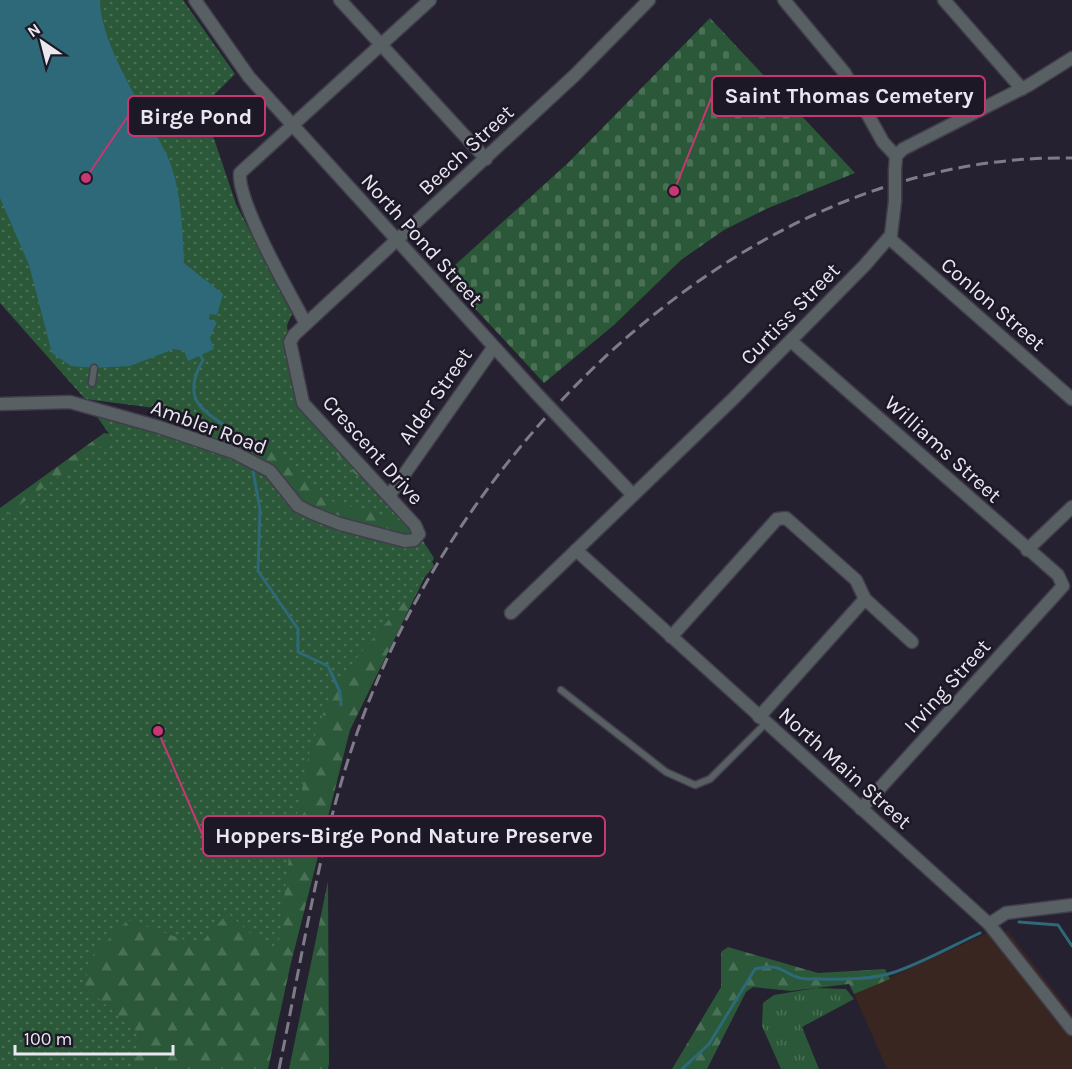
<svg xmlns="http://www.w3.org/2000/svg" width="1072" height="1069" font-family="Karla,sans-serif">
	<style>
		.commercial { fill: #392621 }
		.grass { fill: url(#grass-tufts) }
		.forest { fill: url(#forest-firs) }
		.cemetery { fill: url(#cemetery-stones) }
		.park { fill: url(#park-dots) }
		.water { fill: #2d6978 }
		.lines { fill: none; stroke-linecap: round; stroke-linejoin: round }
		.stream { stroke: #2d6978; stroke-width: 3 }
		.service-casing { stroke: #413d4b; stroke-width: 9 }
		.minor-casing { stroke: #413d4b; stroke-width: 15 }
		.service { stroke: #586064; stroke-width: 6 }
		.minor { stroke: #586064; stroke-width: 12 }
		.rail { stroke: #7f7b88; stroke-width: 3; stroke-dasharray: 12 6; stroke-linecap: butt }
		.minor-bridge-casing { stroke: #413d4b; stroke-width: 15; stroke-linecap: butt }
		.minor-bridge { stroke: #586064; stroke-width: 12 }
		.labels { text-anchor: middle; dominant-baseline: central; stroke-width: 5; stroke-linejoin: round; paint-order: stroke }
		.street-label { font-size: 21px; fill: #eae7f1; stroke: #1c1826 }
		.leader { fill: none; stroke: #c83772; stroke-width: 2 }
		.callout-dot { fill: #c83772; stroke: #1c1826; stroke-width: 2 }
		.callout { fill: #1c1826; stroke: #c83772; stroke-width: 2 }
		.callout-label { font-size: 22px; text-anchor: middle; font-weight: bold; fill: #eae7f1 }
	</style>
	<defs>
		<pattern id="grass-tufts" width="24" height="20" patternUnits="userSpaceOnUse" patternTransform="scale(1.5)"><rect width="24" height="20" fill="#2b5838"/><path d="M3 7l-1-3M5 7V3M7 7l1-3M15 17l-1-3M17 17v-4M19 17l1-3" fill="none" stroke="#4a7055"/></pattern>
		<pattern id="forest-firs" width="22" height="20" patternUnits="userSpaceOnUse" patternTransform="scale(1.5)"><rect width="22" height="20" fill="#2b5838"/><path d="M5 1l3.5 6h-7zM16 11l3.5 6h-7z" fill="#4a7055"/></pattern>
		<pattern id="cemetery-stones" width="16" height="16" patternUnits="userSpaceOnUse" patternTransform="scale(1.5)"><rect width="16" height="16" fill="#2b5838"/><path d="M2 7V4a2 2 0 0 1 4 0v3zM10 15v-3a2 2 0 0 1 4 0v3z" fill="#4a7055"/></pattern>
		<pattern id="park-dots" width="8" height="8" patternUnits="userSpaceOnUse" patternTransform="scale(1.5)"><rect width="8" height="8" fill="#2b5838"/><path d="M2 2h.1M6 6h.1" fill="none" stroke="#4a7055" stroke-width="1.8" stroke-linecap="round"/></pattern>
	</defs>
	<rect width="100%" height="100%" fill="#252130"/>
	<path class="commercial" d="M1008 931 1072 1014V1069H887L854 994 985 934Z"/>
	<path class="grass" d="M816 988 846 989 854 999 802 1027 819 1069H781L762 1026 763 1003 774 995Z"/>
	<g class="forest">
		<path d="M286 363 298 407 427 547 434 558 350 730 290 967 268 1069H0V508L104 433 172 443 188 449 205 425Z"/>
		<path d="M328 881 329 1064 328 1069H289Z"/>
		<path d="M728 947 818 973 885 969 890 979 854 994 849 984 791 991 753 987 746 992 707 1069H672L721 987V952Z"/>
	</g>
	<path class="cemetery" d="M710 18 855 173 766 209 724 230 681 260 614 325 544 383 444 275 569 162Z"/>
	<g class="park">
		<path d="M0 0H183L235 74 203 106 236 204 292 314 287 325 295 409 351 470 410 524 325 499 304 478 286 456 265 442 178 411 85 399 0 303Z"/>
		<path d="M93 411C146 422 206 429 256 454 277 464 288 487 305 500 334 522 372 530 406 542L417 536 424 542 434 566 333 686 310 750 290 848 277 958 228 913 199 945 128 920 89 959 85 987 139 1034 133 1069H0V519L112 438Z"/>
	</g>
	<path class="water" d="M0 0H100C100 45 147 113 167 155 181 186 183 230 184 263L223 294 217 315 210 314 209 319 217 322 210 338 214 349 188 361 184 351 174 349 130 366 94 368 71 366 52 353 29 265 0 198Z"/>
	<g class="lines">
		<g class="stream">
			<path d="M200 354 203 360C172 414 226 415 250 448"/>
			<path d="M253 471 260 509 258 571 298 629V652L328 666 340 692 341 705"/>
			<path d="M1019 922 1058 925 1072 946"/>
			<path d="M682 1069 709 1044 755 969C785 961 784 978 807 979 834 979 869 981 895 972 924 962 952 946 980 933"/>
		</g>
		<defs>
			<g id="service">
				<path d="M92 383 94 368"/>
				<path d="M561 690 666 772 695 785 710 779 766 723"/>
			</g>
			<g id="minor">
				<path d="M195 0 249 77 537 394"/>
				<path d="M340 0 486 159"/>
				<path d="M784 0 844 72 883 142 896 156"/>
				<path d="M944 0 1022 89"/>
				<path d="M895 170 896 156 903 149 1029 85 1072 58"/>
				<path d="M889 238 1072 399"/>
				<path d="M306 324C290 294 237 202 240 173L430 0"/>
				<path d="M791 341 1058 575 1063 586 861 809"/>
				<path d="M0 404 70 402 159 427 233 452 270 471 298 506 312 513 340 524 405 541 414 540 419 534 415 525 303 403 290 342 294 335 575 75 649 0"/>
				<path d="M571 430 633 495"/>
				<path d="M389 496 493 348"/>
				<path d="M576 550 989 924 1072 1029"/>
				<path d="M1027 550 1072 507"/>
				<path d="M511 613 734 398 865 265 891 235 895 201"/>
				<path d="M671 637 777 519 786 518 856 580 865 599 912 642"/>
				<path d="M759 717 865 599"/>
				<path d="M989 924 1006 913 1072 905"/>
			</g>
		</defs>
		<use href="#service" class="service-casing"/>
		<use href="#minor" class="minor-casing"/>
		<use href="#service" class="service"/>
		<use href="#minor" class="minor"/>
		<path class="rail" d="M279 1069C305 944 323 814 371 696 482 420 758 153 1072 158"/>
		<defs>
			<g id="minor-bridge">
				<path d="M895 170V201"/>
				<path d="M537 394 571 430"/>
			</g>
		</defs>
		<use href="#minor-bridge" class="minor-bridge-casing"/>
		<use href="#minor-bridge" class="minor-bridge"/>
	</g>
	<g class="labels">
		<g class="street-label">
			<text transform="translate(466 150) rotate(-43)">Beech Street</text>
			<text transform="translate(422 240) rotate(48)">North Pond Street</text>
			<text transform="translate(993 304) rotate(41)">Conlon Street</text>
			<text transform="translate(790 314) rotate(-46)">Curtiss Street</text>
			<text transform="translate(435 396) rotate(-55)">Alder Street</text>
			<text transform="translate(209 427) rotate(20)">Ambler Road</text>
			<text transform="translate(943 449) rotate(42)">Williams Street</text>
			<text transform="translate(373 450) rotate(48)">Crescent Drive</text>
			<text transform="translate(947 686) rotate(-48)">Irving Street</text>
			<text transform="translate(845 768) rotate(42)">North Main Street</text>
		</g>
	</g>
	<path class="leader" d="M674 191L712 96M86 178L128 116M158 731L203 836"/>
	<g class="callout-dot">
		<circle cx="674" cy="191" r="6"/>
		<circle cx="86" cy="178" r="6"/>
		<circle cx="158" cy="731" r="6"/>
	</g>
	<g class="callout">
		<rect x="712" y="76" width="273" height="40" rx="6"/>
		<rect x="128" y="96" width="137" height="40" rx="6"/>
		<rect x="203" y="816" width="402" height="40" rx="6"/>
	</g>
	<g class="callout-label">
		<text x="849" y="103">Saint Thomas Cemetery</text>
		<text x="196" y="124">Birge Pond</text>
		<text x="404" y="843">Hoppers-Birge Pond Nature Preserve</text>
	</g>
	<g transform="translate(42 42) rotate(325)" stroke="#1c1826" stroke-width="4.5" paint-order="stroke">
	<path d="M0-4.5L10 22L0 15L-10 22Z" fill="#eae7f1"/>
	<text y="-9" font-size="16" font-weight="bold" text-anchor="middle" fill="#eae7f1">N</text>
	</g>
	<path d="M15 1045v9h158v-9" fill="none" stroke="#eae7f1" stroke-width="3"/>
	<text x="24" y="1045" font-size="18" fill="#eae7f1" stroke="#1c1826" stroke-width="4.5" paint-order="stroke">100 m</text>
</svg>
